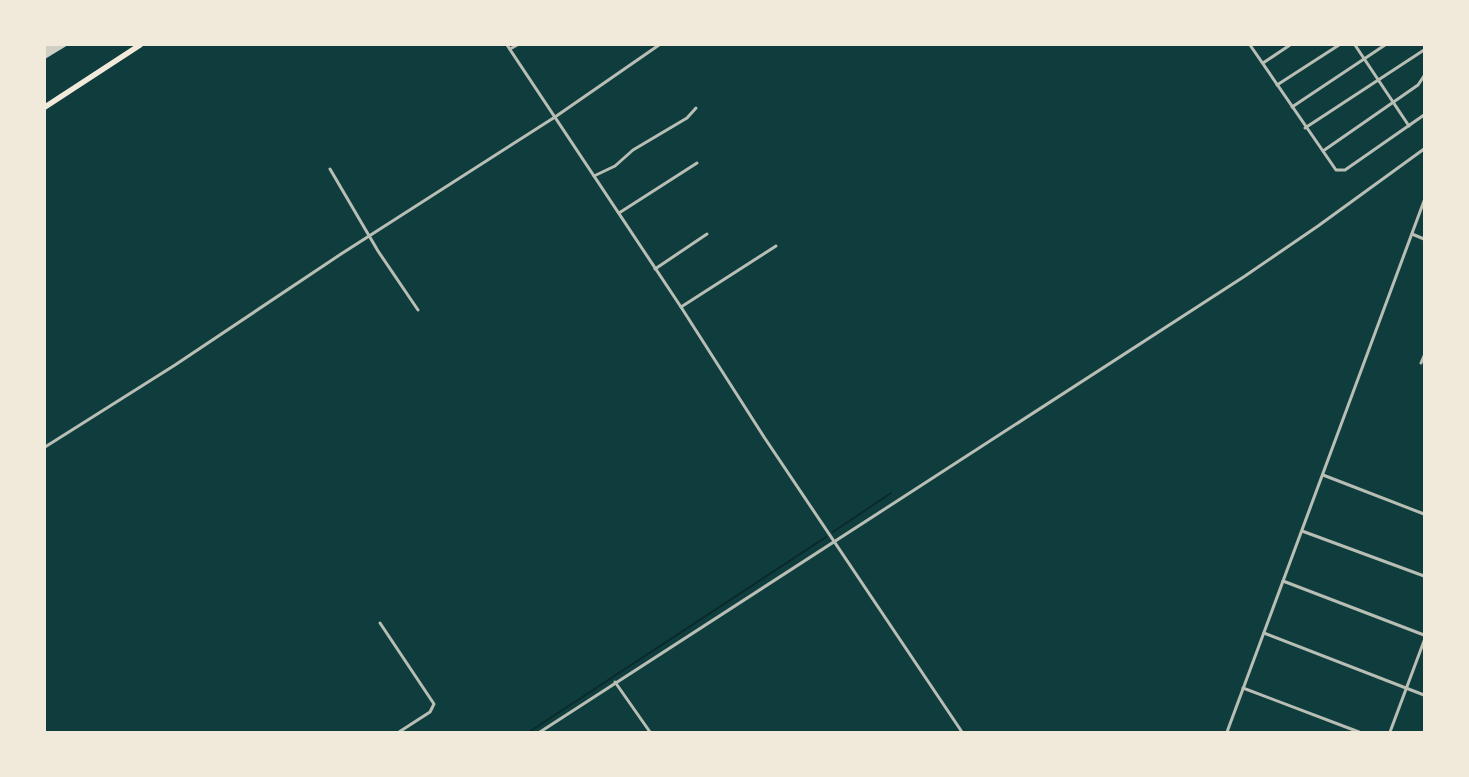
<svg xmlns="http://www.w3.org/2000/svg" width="1469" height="777" font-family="Lato,sans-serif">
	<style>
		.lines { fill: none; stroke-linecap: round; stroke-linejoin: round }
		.stream { stroke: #0a2a2b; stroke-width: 2 }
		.building { fill: #cfcfc3 }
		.minor { stroke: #b8beb3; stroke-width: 3 }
		.trunk { stroke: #f1e9da; stroke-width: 5.5 }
	</style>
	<rect width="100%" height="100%" fill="#0f3d3e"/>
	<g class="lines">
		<g class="stream">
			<path d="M833 532 891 493"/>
			<path d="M529 732 826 537"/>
		</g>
	</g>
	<path class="building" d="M45 45H68L45 59Z"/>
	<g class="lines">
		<g class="minor">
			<path d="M507 45 681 307 764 437 962 732"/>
			<path d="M1250 45 1336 170H1345L1424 115"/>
			<path d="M1355 45 1409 126"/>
			<path d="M510 49 517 45"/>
			<path d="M1263 63 1290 45"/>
			<path d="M1277 85 1339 45"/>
			<path d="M1292 107 1385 45"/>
			<path d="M1305 128 1424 50"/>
			<path d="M1323 151 1418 85 1424 76"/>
			<path d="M330 169 378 251 418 310"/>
			<path d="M594 176 615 166 633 150 687 118 696 108"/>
			<path d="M619 213 697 163"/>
			<path d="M1412 234 1424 239"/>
			<path d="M655 269 707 234"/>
			<path d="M681 307 776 246"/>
			<path d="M1421 363 1424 356"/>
			<path d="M45 447 175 365 341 254 555 117 659 45"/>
			<path d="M1323 475 1424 514"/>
			<path d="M1302 531 1424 576"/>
			<path d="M1283 581 1424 635"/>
			<path d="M380 623 434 704 430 712 399 732"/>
			<path d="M1264 633 1424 695"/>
			<path d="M615 682 650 732"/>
			<path d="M1243 688 1359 732"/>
			<path d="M540 732 1245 276 1318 226 1424 149"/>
			<path d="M1227 732 1424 201"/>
			<path d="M1390 732 1424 641"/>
		</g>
		<path class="trunk" d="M45 107 140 45"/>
	</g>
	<rect width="1469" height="777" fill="none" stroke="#f1e9da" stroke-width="92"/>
</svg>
